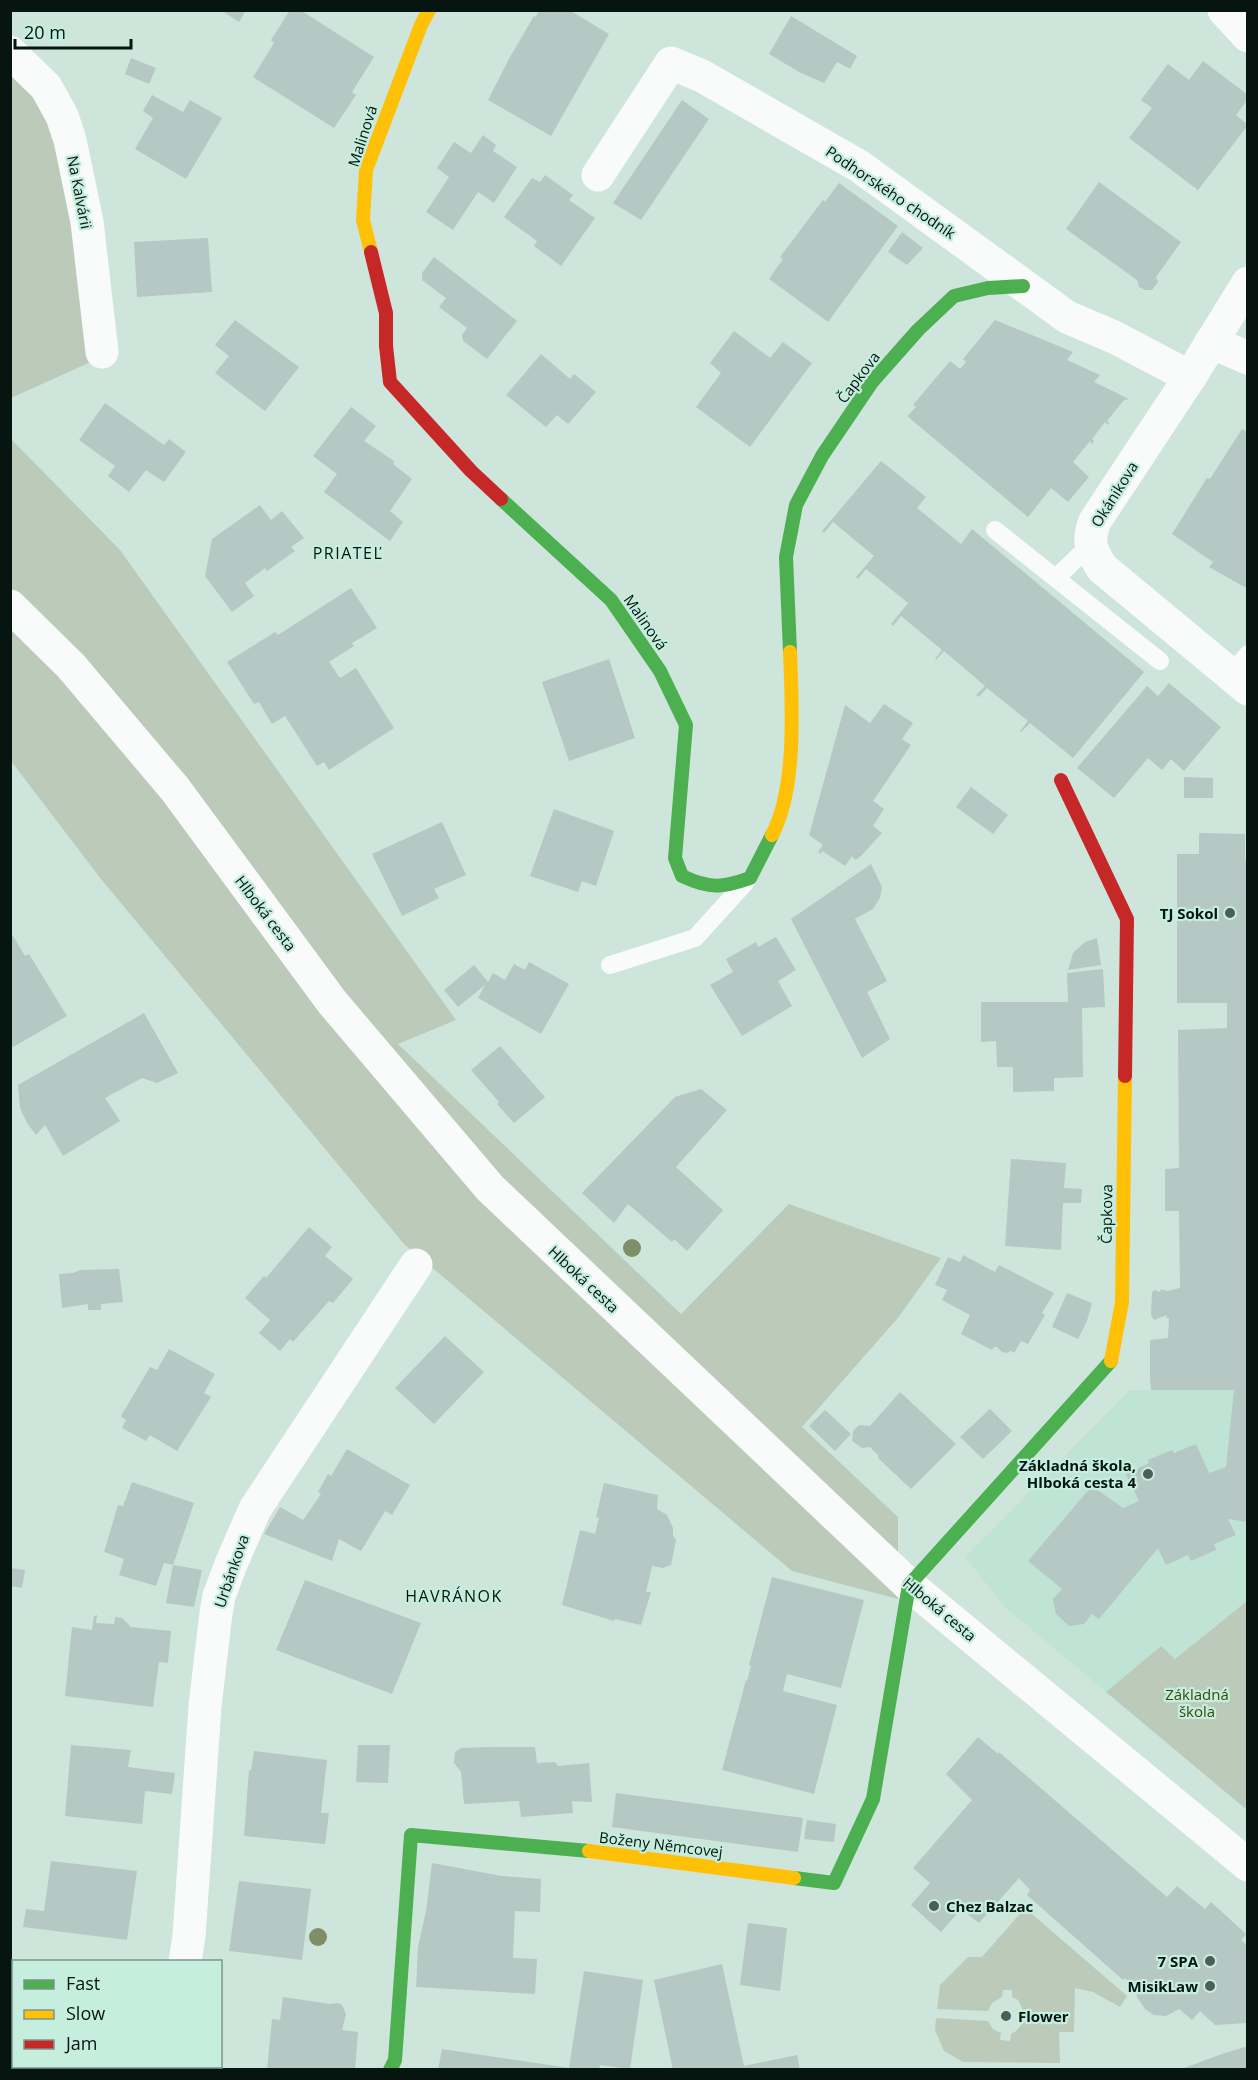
<svg xmlns="http://www.w3.org/2000/svg" width="1258" height="2080" font-family="'Open Sans',sans-serif">
	<style>
		.built { fill: #bfe4d6 }
		.green { fill: #bccab9 }
		.building { fill: #b5c8c3 }
		.lines { fill: none; stroke-linecap: round; stroke-linejoin: round }
		.lane { stroke: #f8fbfa; stroke-width: 18 }
		.street { stroke: #f8fbfa; stroke-width: 33 }
		.fast { stroke: #4caf50; stroke-width: 14 }
		.slow { stroke: #ffc107; stroke-width: 14 }
		.jam { stroke: #c62828; stroke-width: 14 }
		.tree { fill: #7e8f66 }
		.poi-dot { fill: #4c5e57; stroke: #c5eede; stroke-width: 2 }
		.labels { text-anchor: middle; dominant-baseline: central; stroke-width: 4.5; stroke-linejoin: round; paint-order: stroke }
		.street-label { font-size: 15px; fill: #061510; stroke: #c5eede }
		.poi-label { font-size: 15px; font-weight: bold; fill: #061510; stroke: #c5eede; text-anchor: end }
		.park-label { font-size: 15px; fill: #3c4805; stroke: #c5eede }
		.neighbourhood-label { font-size: 16px; letter-spacing: 1.5px; fill: #061510; stroke: #c5eede }
	</style>
	<rect width="100%" height="100%" fill="#cee5dc"/>
	<path class="built" d="M1130 1390H1247V1601L1175 1659 1161 1646 1106 1692 1005 1607 965 1557Z"/>
	<g class="green">
		<path d="M10 60 55 117 93 361 11 398Z"/>
		<path d="M10 438 120 550 456 1020 398 1044 681 1314 789 1204 941 1258 897 1319 802 1427 898 1517V1599L792 1571 404 1244 101 879 11 761Z"/>
		<path d="M1247 1601V1810L1106 1692 1161 1646 1175 1659Z"/>
		<path d="M1025 1908 1127 1996 1120 2007 1093 1992 1075 1988 1074 2029V2032H1059L1060 2063 963 2062 944 2051 935 2030 936 2018 988 2021 993 2029 1001 2033 1000 2040 1010 2041 1011 2034 1016 2031 1024 2022H1030V2013L1024 2012 1018 2000 1012 1997V1990H1003L1002 1997 992 2003 988 2011 937 2009 940 1985 968 1957H982Z"/>
	</g>
	<g class="building">
		<path d="M221 10H246L239 22Z"/>
		<path d="M290 10H300L374 57 352 92 356 95 334 128 253 77 274 43 271 40Z"/>
		<path d="M539 10H569L609 34 551 136 488 100 510 57 534 16 536 17Z"/>
		<path d="M791 16 857 56 850 69 837 62 824 83 799 72 769 54Z"/>
		<path d="M131 58 156 68 149 84 125 74Z"/>
		<path d="M1203 61 1248 95V99L1236 115 1248 125 1198 190 1129 138 1152 108 1141 100 1168 64 1189 80Z"/>
		<path d="M152 95 183 112 190 100 222 118 186 179 135 149 153 118 143 111Z"/>
		<path d="M682 100 709 119 641 220 613 203Z"/>
		<path d="M483 135 496 145 493 151 517 167 494 203 478 192 453 230 426 212 449 177 437 168 454 142 471 153Z"/>
		<path d="M545 175 573 195 569 200 595 218 561 266 534 246 537 241 504 217 532 178 540 182Z"/>
		<path d="M1099 182 1181 242 1156 277 1158 282 1152 290H1145L1139 287 1137 280 1066 229Z"/>
		<path d="M839 183 898 226 828 322 769 279 783 259 780 257 823 200 825 202Z"/>
		<path d="M902 232 923 248 907 265 888 252Z"/>
		<path d="M208 238 212 292 137 297 134 242Z"/>
		<path d="M434 257 517 321 487 359 463 341 462 335 467 328 439 307 446 298 422 280V273Z"/>
		<path d="M235 320 299 367 265 411 215 373 229 356 215 345Z"/>
		<path d="M995 320 1073 352 1067 360 1100 375 1094 382 1129 399 1124 400 1107 421 1109 423 1108 425 1105 422 1092 439 1094 441 1092 444 1090 441 1073 462 1089 477 1068 502 1051 488 1028 517 907 416 916 407 913 405 950 361 960 369 966 362 963 359Z"/>
		<path d="M734 331 770 358 783 342 812 363 750 447 696 407 721 373 710 363Z"/>
		<path d="M541 354 570 379 574 374 596 392 568 424 557 415 546 427 506 395Z"/>
		<path d="M105 403 164 445 169 439 186 452 164 482 146 470 129 492 108 476 115 466 79 440Z"/>
		<path d="M351 407 376 426 364 441 394 461 393 464 412 479 390 511 403 522 390 541 324 492 337 474 313 456Z"/>
		<path d="M1242 429 1248 433V589L1209 567 1213 562 1172 534 1207 478 1210 479Z"/>
		<path d="M881 461 926 497 917 508 961 544 972 529 1144 672 1073 758 1030 723 1021 732 1020 731 1028 721 987 688 979 697 976 695 985 686 944 651 936 660 935 659 942 650 901 616 893 626 891 624 908 603 866 569 858 579 856 577 874 556 833 522 824 533 822 531Z"/>
		<path d="M260 505 271 520 282 511 304 538 291 547 295 551 267 571 265 568 245 583 254 596 232 612 205 576 212 539Z"/>
		<path d="M351 588 377 628 352 643 354 646 329 662 340 678 356 668 394 728 329 770 324 762 317 766 285 716 272 724 259 702 254 704 227 662 275 632 278 635Z"/>
		<path d="M609 659 635 738 569 761 542 682Z"/>
		<path d="M1169 683 1221 727 1184 771 1171 759 1162 770 1148 758 1114 798 1077 768 1147 686 1158 696Z"/>
		<path d="M884 704 913 723 902 739 911 745 873 801 884 809 873 826 882 833 859 858 855 860 852 856 845 866 822 851 821 854 818 852 823 845 809 835 845 705 870 723Z"/>
		<path d="M1184 777 1213 778V798H1184Z"/>
		<path d="M971 787 1008 815 993 834 956 807Z"/>
		<path d="M554 809 614 831 596 886 582 881 578 892 530 876Z"/>
		<path d="M442 822 466 875 434 889 439 898 402 916 372 854Z"/>
		<path d="M1199 833 1245 834V861H1248V1522L1228 1519 1236 1535 1214 1544 1216 1550 1191 1561 1188 1555 1166 1565 1158 1548 1099 1619 1092 1614 1084 1624 1069 1626 1056 1614 1053 1599 1062 1589 1028 1561 1092 1486 1123 1508 1139 1501 1126 1474 1149 1463 1148 1460 1172 1450 1174 1453 1196 1444 1209 1473 1226 1467 1234 1390H1151L1150 1380V1340L1168 1338 1169 1318H1166L1167 1315 1154 1320 1151 1315 1152 1293 1154 1290 1160 1292 1161 1289 1167 1291 1180 1288 1179 1211H1165V1169L1179 1168 1178 1030 1227 1028V1003H1177V854H1199Z"/>
		<path d="M871 864 882 887 880 898 873 909 855 919 887 981 867 992 890 1039 862 1058 791 919Z"/>
		<path d="M13 936 25 956 29 954 67 1016 13 1047 10 1043V938Z"/>
		<path d="M776 937 796 970 778 981 792 1006 742 1036 710 985 733 972 726 959 756 942 758 947Z"/>
		<path d="M1097 938 1101 965 1068 970 1073 953 1085 942Z"/>
		<path d="M529 962 569 984 541 1034 478 998 485 985 458 1007 444 990 474 965 488 982 493 973 505 980 514 964 525 970Z"/>
		<path d="M1103 969 1105 1007 1082 1008 1083 1077 1054 1078V1091L1013 1092V1067H997L996 1041 981 1042V1002H1068L1067 973Z"/>
		<path d="M144 1013 178 1073 157 1083 142 1078 105 1098 120 1121 63 1156 45 1125 36 1135 27 1123 20 1108 18 1085Z"/>
		<path d="M500 1046 545 1097 514 1123 497 1104 499 1102 471 1070Z"/>
		<path d="M701 1089 727 1110 676 1167 723 1210 687 1251 674 1239 672 1242 628 1204 614 1223 582 1193 675 1097Z"/>
		<path d="M1011 1159 1066 1163 1064 1188 1082 1189 1081 1203H1063L1061 1250 1005 1246Z"/>
		<path d="M309 1227 332 1247 325 1256 353 1279 333 1303 329 1301 293 1342 290 1339 280 1351 259 1333 270 1320 245 1298 264 1276 266 1278Z"/>
		<path d="M963 1255 995 1272 999 1265 1054 1293 1042 1313 1045 1315 1028 1344 1021 1341 1014 1353 1011 1351 1006 1353 1002 1352 997 1347H994L992 1350 961 1334 970 1315 942 1300 947 1290 935 1285 948 1257 960 1262Z"/>
		<path d="M119 1269 123 1302 101 1304V1310H88V1304L62 1308 59 1274 73 1273 80 1270Z"/>
		<path d="M1067 1293 1092 1303 1087 1321 1078 1339 1052 1327Z"/>
		<path d="M445 1336 484 1372 434 1424 395 1388Z"/>
		<path d="M169 1349 215 1374 204 1393 211 1397 177 1451 150 1435 146 1441 122 1428 126 1420 121 1416 150 1367 157 1370Z"/>
		<path d="M900 1392 956 1444 911 1489 878 1458 879 1456 870 1447 862 1448 852 1441 853 1431 859 1425 870 1426Z"/>
		<path d="M990 1409 1012 1431 983 1459 960 1437Z"/>
		<path d="M825 1410 851 1434 835 1451 809 1426Z"/>
		<path d="M347 1449 410 1485 392 1515 385 1511 361 1551 339 1539 332 1561 264 1534 280 1507 303 1520 321 1494 318 1492 328 1474 331 1476Z"/>
		<path d="M132 1482 194 1503 173 1565 202 1570 194 1607 166 1603 173 1565 164 1563 156 1586 119 1575 124 1559 104 1552 118 1505 123 1506Z"/>
		<path d="M604 1483 658 1495 657 1509 667 1515 673 1528V1536L676 1540 671 1565 663 1568 652 1566 646 1592H651L641 1625 615 1619 614 1621 562 1605 580 1530 595 1534 599 1518 596 1517Z"/>
		<path d="M10 1568 25 1570 22 1588 10 1586Z"/>
		<path d="M772 1577 864 1600 841 1688 787 1674 783 1691 837 1705 814 1794 722 1770 746 1680 747 1681 751 1666 749 1665Z"/>
		<path d="M305 1580 421 1623 392 1694 276 1650Z"/>
		<path d="M97 1615 96 1623 114 1624 115 1617 122 1618 131 1627 171 1631 168 1663 159 1662 153 1707 65 1696 72 1627 92 1630 94 1616Z"/>
		<path d="M978 1737 998 1754 999 1752 1167 1897 1177 1886 1205 1909 1211 1902 1246 1934 1241 1940 1248 1946V2023L1215 2025 1200 2011 1192 2020 1179 2009 1166 2016 1154 2015 1145 2009 1137 1997 1136 1989 1125 1978 1123 1980 1027 1895 1030 1890 1019 1878 979 1923 961 1909 941 1932 911 1905 930 1883 913 1868 972 1800 946 1774Z"/>
		<path d="M71 1745 131 1750 128 1767 175 1773 172 1794 145 1791 142 1824 65 1816Z"/>
		<path d="M358 1745H390L388 1783 356 1782Z"/>
		<path d="M492 1747H535L537 1763 555 1762 558 1766 589 1763 592 1802 572 1801 573 1813 521 1817 519 1801 464 1804 461 1772 454 1763 455 1752 461 1748Z"/>
		<path d="M254 1751 327 1760 321 1813H329L325 1844 244 1836 249 1770H251Z"/>
		<path d="M616 1793 803 1818 798 1852 612 1827Z"/>
		<path d="M807 1820 836 1824 834 1842 804 1839Z"/>
		<path d="M51 1861 137 1871 127 1940 23 1927 26 1909 44 1911Z"/>
		<path d="M432 1863 502 1876 541 1879 540 1912 515 1911 513 1958 537 1959 535 1994 416 1987 418 1947 426 1911Z"/>
		<path d="M239 1881 311 1889 302 1960 229 1951Z"/>
		<path d="M748 1923 787 1928 780 1991 740 1985Z"/>
		<path d="M722 1964 744 2066 797 2055 800 2070H673L654 1980Z"/>
		<path d="M584 1971 643 1980 630 2069 600 2065 599 2070H438L442 2049 569 2068Z"/>
		<rect x="10" y="1980" width="4" height="55"/>
		<path d="M283 1997 330 2004 338 2003 342 2005 346 2014 342 2030 358 2032 355 2070H267L272 2019 280 2020Z"/>
		<path d="M1248 2046V2070H1179L1219 2055Z"/>
	</g>
	<g class="lines">
		<g class="lane">
			<path d="M995 530 1160 661"/>
			<path d="M1056 578 1090 545"/>
			<path d="M1230 675 1248 654"/>
			<path d="M610 965 695 938 745 883"/>
		</g>
		<g class="street">
			<path d="M1224 10 1248 36"/>
			<path d="M10 52 46 87 62 116 70 140 87 222 102 352"/>
			<path d="M598 175 671 63 702 76 859 166 1067 317 1114 337 1190 377"/>
			<path d="M1248 283 1190 377 1095 521C1087 540 1091 551 1102 568L1248 689"/>
			<path d="M1211 342 1248 358"/>
			<path d="M10 606 71 666 175 789 332 1002 490 1188 909 1585 1248 1865"/>
			<path d="M185 1962 189 1936 205 1706 216 1613 219 1596 231 1564 255 1509 416 1265"/>
			<path d="M168 2070 169 2066"/>
		</g>
		<g class="fast">
			<path d="M501 499 611 600 660 671 686 725 675 858 682 876C710 889 722 888 750 878L772 835"/>
			<path d="M790 652 786 557 796 505 822 456 872 382 918 330 954 296 988 288 1023 286"/>
			<path d="M794 1878 834 1883 873 1799 909 1585 1111 1361"/>
			<path d="M390 2070 395 2060 411 1835 589 1851"/>
		</g>
		<g class="slow">
			<path d="M371 252 363 220 366 170 421 25 429 10"/>
			<path d="M772 835C797 788 792 705 790 652"/>
			<path d="M1111 1361 1122 1302 1125 1076"/>
			<path d="M589 1851 794 1878"/>
		</g>
		<g class="jam">
			<path d="M371 252 386 313V346L390 382 471 471 501 499"/>
			<path d="M1061 780 1127 919 1125 1076"/>
		</g>
	</g>
	<g class="tree">
		<circle cx="632" cy="1248" r="9"/>
		<circle cx="318" cy="1937" r="9"/>
	</g>
	<g class="poi-dot">
		<circle cx="1230" cy="913" r="6"/>
		<circle cx="1148" cy="1474" r="6"/>
		<circle cx="934" cy="1906" r="6"/>
		<circle cx="1210" cy="1961" r="6"/>
		<circle cx="1210" cy="1986" r="6"/>
		<circle cx="1006" cy="2016" r="6"/>
	</g>
	<g class="labels">
		<g class="street-label">
			<text transform="translate(362 136) rotate(-72)">Malinová</text>
			<text transform="translate(80 192) rotate(79)">Na Kalvárii</text>
			<text transform="translate(891 192) rotate(34)">Podhorského chodník</text>
			<text transform="translate(858 377) rotate(-53)">Čapkova</text>
			<text transform="translate(1114 494) rotate(-58)">Okánikova</text>
			<text transform="translate(646 622) rotate(55)">Malinová</text>
			<text transform="translate(266 913) rotate(53)">Hlboká cesta</text>
			<text transform="translate(1106 1214) rotate(-89)">Čapkova</text>
			<text transform="translate(584 1279) rotate(43)">Hlboká cesta</text>
			<text transform="translate(231 1571) rotate(-71)">Urbánkova</text>
			<text transform="translate(940 1609) rotate(40)">Hlboká cesta</text>
			<text transform="translate(661 1844) rotate(7)">Boženy Němcovej</text>
		</g>
		<g class="poi-label">
			<text x="1218" y="913">TJ Sokol</text>
			<text x="1136" y="1465">Základná škola,<tspan x="1136" dy="17">Hlboká cesta 4</tspan></text>
			<text x="946" y="1906" text-anchor="start">Chez Balzac</text>
			<text x="1198" y="1961">7 SPA</text>
			<text x="1198" y="1986">MisikLaw</text>
			<text x="1018" y="2016" text-anchor="start">Flower</text>
		</g>
		<g class="park-label">
			<text x="1197" y="1694">Základná<tspan x="1197" dy="17">škola</tspan></text>
		</g>
		<g class="neighbourhood-label">
			<text x="348" y="553">PRIATEĽ</text>
			<text x="454" y="1596">HAVRÁNOK</text>
		</g>
	</g>
	<rect width="1258" height="2080" fill="none" stroke="#061510" stroke-width="24"/>
	<rect x="12" y="1960" width="210" height="108" fill="#c5eede" stroke="#79978c" stroke-width="1.5"/>
	<rect x="24" y="1980" width="30" height="9" fill="#4caf50" stroke="#79978c" stroke-width="1.5"/>
	<text x="66" y="1990" font-size="18" fill="#061510">Fast</text>
	<rect x="24" y="2010" width="30" height="9" fill="#ffc107" stroke="#79978c" stroke-width="1.5"/>
	<text x="66" y="2020" font-size="18" fill="#061510">Slow</text>
	<rect x="24" y="2040" width="30" height="9" fill="#c62828" stroke="#79978c" stroke-width="1.5"/>
	<text x="66" y="2050" font-size="18" fill="#061510">Jam</text>
	<path d="M15 39v9h116v-9" fill="none" stroke="#061510" stroke-width="3"/>
	<text x="24" y="39" font-size="18" fill="#061510" stroke="#c5eede" stroke-width="4.5" paint-order="stroke">20 m</text>
</svg>
